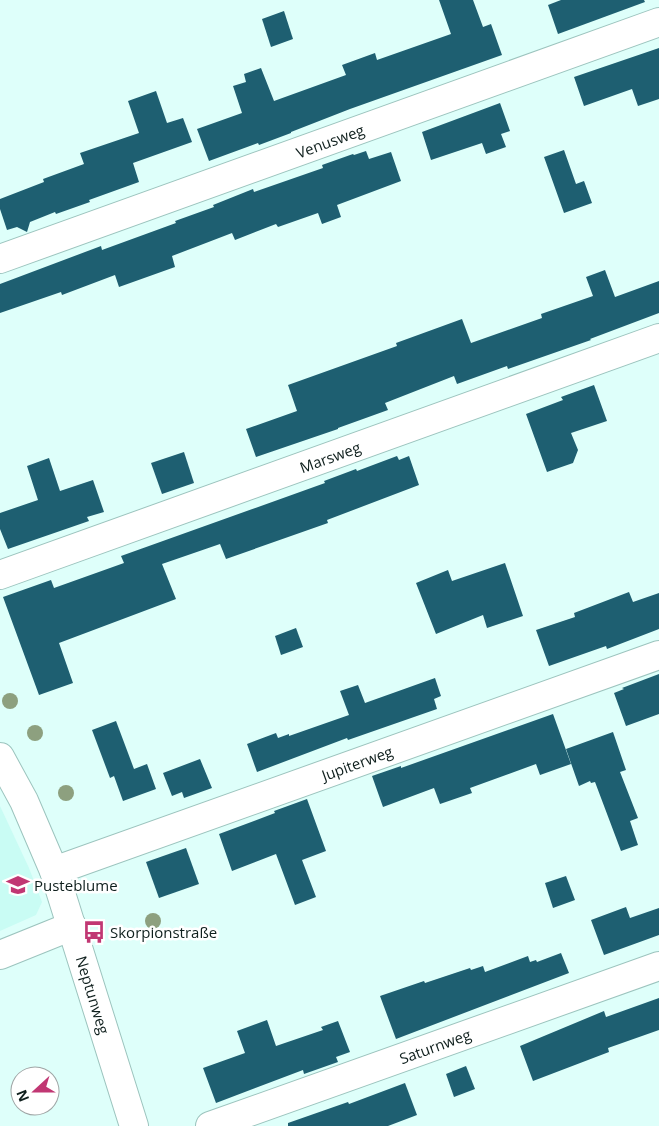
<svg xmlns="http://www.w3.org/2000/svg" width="659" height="1126" font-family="'Open Sans',sans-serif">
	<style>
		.built { fill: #c9fcf4 }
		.building { fill: #1e5f71 }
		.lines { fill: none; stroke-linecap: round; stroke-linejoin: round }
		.minor-casing { stroke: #9cc4be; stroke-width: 30 }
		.minor { stroke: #fff; stroke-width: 28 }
		.tree { fill: #8da07f }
		.labels { text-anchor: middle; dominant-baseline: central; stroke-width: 5; stroke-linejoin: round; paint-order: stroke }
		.street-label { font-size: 15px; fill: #0f1f1d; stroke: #fff }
		.poi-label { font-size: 15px; fill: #0f1f1d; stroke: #fff; text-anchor: start }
	</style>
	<rect width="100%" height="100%" fill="#defffa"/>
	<path class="built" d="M0 806 29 868 42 902 36 915 0 931Z"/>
	<g class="building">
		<path d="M439 0H473L483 27 491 24 502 55 350 109 291 132V133L259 145 258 143 209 161 197 129 242 113 233 86 246 82 244 74 261 68 274 101 346 75 342 65 375 53 377 60 451 34Z"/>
		<path d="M561 0H644L645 2 558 34 548 5Z"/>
		<path d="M284 11 293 39 271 47 262 19Z"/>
		<path d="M659 48V99L638 106 632 89 584 106 574 77Z"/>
		<path d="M156 91 167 123 183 118 192 142 133 163 139 182 89 200 90 202 56 214 55 212 30 222 27 232 17 227 7 230 0 209V199L44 182 43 179 84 164 80 153 139 133 128 101Z"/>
		<path d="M500 103 510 131 501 134 506 147 486 154 482 143 431 160 422 132Z"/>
		<path d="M564 150 576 184 584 181 592 203 564 213 544 157Z"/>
		<path d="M366 151 369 159 391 152 401 181 337 205 341 217 322 224 318 213 278 227 276 224 235 240 232 233 172 256 175 267 119 287 115 275 62 295 61 292 0 313V284L101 246 102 250 176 223 175 221 214 207 213 205 253 189 254 192 323 168 322 165 353 154 354 155Z"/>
		<path d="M605 270 615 297 659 281V313L590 339 591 340 508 369 507 366 457 384 454 376 385 403 388 410 338 428V429L256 457 246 429 297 411 288 385 397 346 396 343 462 319 471 343 542 318 541 314 593 296 586 277Z"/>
		<path d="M594 385 607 421 571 433 578 450 573 463 547 472 526 414 563 400 561 397Z"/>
		<path d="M184 452 194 483 162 494 151 463Z"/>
		<path d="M397 456 399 460 409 456 419 485 327 520 328 523 226 559 220 544 162 564 176 599 59 643 73 683 39 695 3 597 51 580 54 588 124 563 121 556 325 483 324 481 356 469 357 471Z"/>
		<path d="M49 458 60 491 93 480 104 512 87 517 89 521 8 549 0 529V513L38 500 27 466Z"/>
		<path d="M505 563 523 616 487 628 483 615 436 634 416 583 448 570 452 581Z"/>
		<path d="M629 592 633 602 659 593V629L607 649 606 646 549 666 536 630 575 617 574 613Z"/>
		<path d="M296 628 303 647 281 655 275 636Z"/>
		<path d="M659 674V714L626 726 614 693 624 689 622 688Z"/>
		<path d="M435 678 441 696 434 699 437 709 348 740 347 738 257 772 247 744 276 733 278 738 289 734V736L349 715 340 691 358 685 365 703Z"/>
		<path d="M553 714 571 764 540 775 536 764 470 788 472 793 440 804 434 788 383 807 372 776 401 766V768Z"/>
		<path d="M116 721 134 769 147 764 156 789 123 801 114 776 110 778 92 730Z"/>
		<path d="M613 732 626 770 620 772 638 818 630 821 638 845 621 851 595 782 591 783 590 781 579 786 566 749Z"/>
		<path d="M200 759 212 788 184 798 182 792 172 796 163 773Z"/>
		<path d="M307 799 326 851 302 860 316 897 295 905 276 854 232 871 219 834 275 813 274 811Z"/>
		<path d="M186 848 199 884 159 898 146 862Z"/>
		<path d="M566 876 575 900 553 908 545 883Z"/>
		<path d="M626 907 630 918 659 908V935L604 955 591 920Z"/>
		<path d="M561 953 569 973 396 1039 380 996 424 981 425 983 470 968 471 970 483 966 485 972 528 956 530 962 536 960 537 962Z"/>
		<path d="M659 998V1030L608 1048 609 1052 533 1081 520 1046 604 1011 606 1017Z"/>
		<path d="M267 1020 276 1046 323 1030 321 1027 338 1021 350 1052 336 1057 338 1062 304 1074 303 1070 216 1103 203 1068 245 1053 237 1031Z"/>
		<path d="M466 1066 475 1089 454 1097 446 1074Z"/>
		<path d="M405 1083 417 1115 388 1126H288V1123L348 1102 349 1104Z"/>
	</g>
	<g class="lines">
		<defs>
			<g id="minor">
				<path d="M0 259 659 22"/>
				<path d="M0 575 659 338"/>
				<path d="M0 757 24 801 54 871 134 1126"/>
				<path d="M54 871 659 655"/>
				<path d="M0 955 72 926"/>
				<path d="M210 1126 659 966"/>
			</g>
		</defs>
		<use href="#minor" class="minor-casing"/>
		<use href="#minor" class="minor"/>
	</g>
	<g class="tree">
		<circle cx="10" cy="701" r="8"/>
		<circle cx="35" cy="733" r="8"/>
		<circle cx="66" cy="793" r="8"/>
		<circle cx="153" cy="921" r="8"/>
	</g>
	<defs>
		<symbol id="school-bare" viewBox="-9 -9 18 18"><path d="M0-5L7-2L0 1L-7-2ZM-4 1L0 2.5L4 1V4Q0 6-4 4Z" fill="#c13773" stroke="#fff" stroke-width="2.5" paint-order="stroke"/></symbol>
		<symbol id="bus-bare" viewBox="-9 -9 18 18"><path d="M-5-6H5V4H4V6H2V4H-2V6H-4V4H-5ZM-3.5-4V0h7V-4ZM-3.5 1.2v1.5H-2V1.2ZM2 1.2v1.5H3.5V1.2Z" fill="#c13773" stroke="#fff" stroke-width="2.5" paint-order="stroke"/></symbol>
	</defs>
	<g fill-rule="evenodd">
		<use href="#school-bare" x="2" y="869" width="32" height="32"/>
		<use href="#bus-bare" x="78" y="916" width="32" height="32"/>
	</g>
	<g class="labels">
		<g class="street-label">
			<text transform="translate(330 141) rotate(-20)">Venusweg</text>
			<text transform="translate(330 457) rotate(-20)">Marsweg</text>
			<text transform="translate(357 763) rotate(-20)">Jupiterweg</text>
			<text transform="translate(93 995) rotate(73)">Neptunweg</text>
			<text transform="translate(435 1046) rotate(-20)">Saturnweg</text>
		</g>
		<g class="poi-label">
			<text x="34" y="885">Pusteblume</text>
			<text x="110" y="932">Skorpionstraße</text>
		</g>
	</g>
	<g transform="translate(35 1091) rotate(249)"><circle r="24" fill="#ffffff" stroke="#9fa5a5"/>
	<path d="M0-4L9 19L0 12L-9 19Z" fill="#c13773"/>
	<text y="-8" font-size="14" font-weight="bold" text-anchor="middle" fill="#0f1f1d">N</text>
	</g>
</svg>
